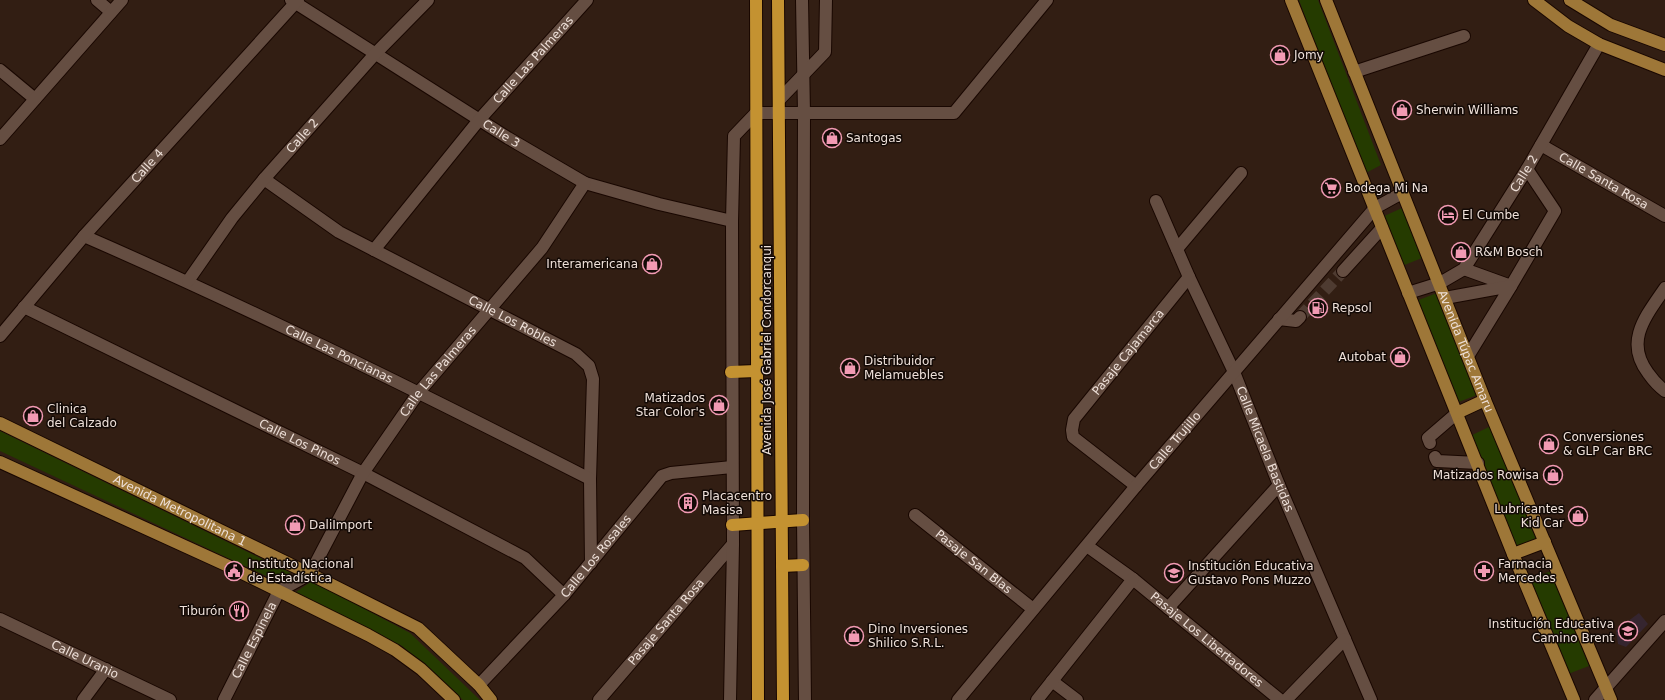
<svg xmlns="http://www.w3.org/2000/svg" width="1665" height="700" font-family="'DejaVu Sans',sans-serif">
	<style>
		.education { fill: #35252f }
		.green { fill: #253b00 }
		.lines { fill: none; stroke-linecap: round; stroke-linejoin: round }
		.minor-tunnel { stroke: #4e3b31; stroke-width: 12; stroke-dasharray: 12 6; stroke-linecap: butt }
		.minor-casing { stroke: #190701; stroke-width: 14 }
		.major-casing { stroke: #190701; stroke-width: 14 }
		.highway-casing { stroke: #190701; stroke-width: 14 }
		.minor { stroke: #654e42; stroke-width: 12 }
		.major { stroke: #9e7738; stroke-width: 12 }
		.highway { stroke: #c49231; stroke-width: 12 }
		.labels { text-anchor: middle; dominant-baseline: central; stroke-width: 3; stroke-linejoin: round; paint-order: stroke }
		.poi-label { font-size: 12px; fill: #eee0d9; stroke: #130a06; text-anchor: start }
		.street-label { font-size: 12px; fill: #eee0d9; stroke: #130a06 }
	</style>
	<rect width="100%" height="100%" fill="#321e13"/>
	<path class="education" d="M1639 613 1648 624 1626 647 1618 644 1616 630Z"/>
	<g class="green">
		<path d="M1299 0H1318L1381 165 1364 174Z"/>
		<path d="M1402 208 1422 258 1402 266 1382 217Z"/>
		<path d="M1437 293 1477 395 1456 403 1416 301Z"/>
		<path d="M1491 426 1538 539 1515 546 1470 436Z"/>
		<path d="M0 431 291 573 277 581 0 451Z"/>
		<path d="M1551 571 1589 666 1568 674 1530 579Z"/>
		<path d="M312 581 410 633 480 700H463L402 646 296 592Z"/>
	</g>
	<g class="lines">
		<path class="minor-tunnel" d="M1300 317 1343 271"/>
		<defs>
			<g id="minor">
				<path d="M97 0 111 12"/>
				<path id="s1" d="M291 0 508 138 585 183 659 204 732 221"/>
				<path d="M802 0 804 113 803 520 805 700"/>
				<path d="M0 70 35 99"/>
				<path d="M1354 72 1464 36"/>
				<path d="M779 100 825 52 826 0"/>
				<path d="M0 139 122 0"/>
				<path id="s2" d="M1541 145 1665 216"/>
				<path id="s3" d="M264 179 339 232 576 354 589 366 593 379 590 479 591 563"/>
				<path id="s4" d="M1156 201 1189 277 1234 372 1279 485 1371 700"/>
				<path id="s5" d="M84 236C256 311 423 394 590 479"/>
				<path d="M1177 249 1241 173"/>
				<path id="s6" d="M374 250 479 120 587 0"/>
				<path d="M1464 269 1511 286 1555 211 1527 169"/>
				<path d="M1343 271 1382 228"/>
				<path id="s7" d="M188 281 232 218 264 179 375 54 428 0"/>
				<path d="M1665 288C1646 316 1624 341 1648 373 1653 380 1658 386 1665 391"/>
				<path id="s8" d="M1408 293 1440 283 1464 269 1527 169 1599 44"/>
				<path d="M1445 298 1511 286 1468 356"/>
				<path id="s9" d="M24 307 363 473 525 558 564 595"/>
				<path d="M1279 319 1296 321 1300 317"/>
				<path id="s10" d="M0 336 84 236 298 0"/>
				<path d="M1430 443 1428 438 1457 413"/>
				<path d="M1435 457 1437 461 1478 463"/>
				<path id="s11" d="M1136 486 1073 437 1072 430 1074 419 1189 277"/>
				<path id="s12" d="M915 515 1033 609"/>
				<path id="s13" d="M1087 546 1133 579 1280 700"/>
				<path d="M1168 608 1279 485"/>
				<path id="s14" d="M0 619 170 700"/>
				<path d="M1052 681 1077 700"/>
				<path id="s15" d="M479 685 564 595 662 476 671 473 732 467"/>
				<path d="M83 700 106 669"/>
				<path id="s16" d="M224 700 279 591 310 574 363 473 419 392 542 248 585 183"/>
				<path id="s17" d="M599 700 733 544"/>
				<path d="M730 700 733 544 732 221 734 136 756 113H954L1047 0"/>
				<path id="s18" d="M958 700 1136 486 1375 208 1402 193"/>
				<path d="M1037 700 1133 579"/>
				<path d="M1286 700 1345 639"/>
				<path d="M1595 700 1665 621"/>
			</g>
			<g id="major">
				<path d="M1291 0 1513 554 1574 700"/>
				<path id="s19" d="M1326 0 1485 400 1611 700"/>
				<path d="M1534 0 1568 26 1599 44 1665 70"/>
				<path d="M1570 0 1611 25 1665 45"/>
				<path d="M1457 413 1485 400"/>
				<path id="s20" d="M0 423 310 574 418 628 479 685 491 700"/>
				<path d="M0 462 226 565 368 635 395 650 421 669 454 700"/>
				<path d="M1513 554 1545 542"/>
			</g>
			<g id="highway">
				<path d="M756 0 758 700"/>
				<path d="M778 0 783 700"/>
				<path d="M731 372 756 371"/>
				<path d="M732 525 803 520"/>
				<path d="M782 566 803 565"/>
			</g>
		</defs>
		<use href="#minor" class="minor-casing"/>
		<use href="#major" class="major-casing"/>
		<use href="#highway" class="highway-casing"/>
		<use href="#minor" class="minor"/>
		<use href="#major" class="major"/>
		<use href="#highway" class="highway"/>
	</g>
	<defs>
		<symbol id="shop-ring" viewBox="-11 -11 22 22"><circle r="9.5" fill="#130a06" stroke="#f19ab3" stroke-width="1.5"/><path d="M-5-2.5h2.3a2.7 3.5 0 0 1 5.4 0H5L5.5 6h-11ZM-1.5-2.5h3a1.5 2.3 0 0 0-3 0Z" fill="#f19ab3"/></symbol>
		<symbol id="supermarket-ring" viewBox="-11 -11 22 22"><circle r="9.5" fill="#130a06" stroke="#f19ab3" stroke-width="1.5"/><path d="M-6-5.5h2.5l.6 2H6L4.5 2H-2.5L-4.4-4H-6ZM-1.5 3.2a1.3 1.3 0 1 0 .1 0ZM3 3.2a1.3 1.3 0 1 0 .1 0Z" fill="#f19ab3"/></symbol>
		<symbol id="hotel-ring" viewBox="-11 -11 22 22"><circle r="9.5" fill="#130a06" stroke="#f19ab3" stroke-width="1.5"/><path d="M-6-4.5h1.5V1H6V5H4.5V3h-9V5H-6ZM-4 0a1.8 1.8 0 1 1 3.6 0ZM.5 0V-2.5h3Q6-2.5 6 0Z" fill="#f19ab3"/></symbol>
		<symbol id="fuel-ring" viewBox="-11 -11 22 22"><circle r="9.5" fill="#130a06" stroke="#f19ab3" stroke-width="1.5"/><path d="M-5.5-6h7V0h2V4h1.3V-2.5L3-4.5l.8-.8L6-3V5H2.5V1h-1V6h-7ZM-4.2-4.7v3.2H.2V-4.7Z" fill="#f19ab3"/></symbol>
		<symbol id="building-ring" viewBox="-11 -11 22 22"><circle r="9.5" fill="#130a06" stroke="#f19ab3" stroke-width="1.5"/><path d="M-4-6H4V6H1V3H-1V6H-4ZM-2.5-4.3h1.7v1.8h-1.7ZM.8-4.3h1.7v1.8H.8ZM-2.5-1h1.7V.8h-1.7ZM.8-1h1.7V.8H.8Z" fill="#f19ab3"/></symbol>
		<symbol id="civic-ring" viewBox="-11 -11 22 22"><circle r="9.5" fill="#130a06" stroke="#f19ab3" stroke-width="1.5"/><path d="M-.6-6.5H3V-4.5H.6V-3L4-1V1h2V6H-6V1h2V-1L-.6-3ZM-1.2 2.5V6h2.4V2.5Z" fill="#f19ab3"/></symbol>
		<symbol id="pharmacy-ring" viewBox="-11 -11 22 22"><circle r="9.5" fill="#130a06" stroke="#f19ab3" stroke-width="1.5"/><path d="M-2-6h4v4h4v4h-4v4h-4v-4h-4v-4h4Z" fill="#f19ab3"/></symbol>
		<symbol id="school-ring" viewBox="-11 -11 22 22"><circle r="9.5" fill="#130a06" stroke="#f19ab3" stroke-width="1.5"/><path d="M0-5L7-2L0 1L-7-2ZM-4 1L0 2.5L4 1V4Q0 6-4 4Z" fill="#f19ab3"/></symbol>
		<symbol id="restaurant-ring" viewBox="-11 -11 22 22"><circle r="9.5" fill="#130a06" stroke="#f19ab3" stroke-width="1.5"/><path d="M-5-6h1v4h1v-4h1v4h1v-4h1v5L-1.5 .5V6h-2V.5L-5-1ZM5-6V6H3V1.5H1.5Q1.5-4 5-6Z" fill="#f19ab3"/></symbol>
	</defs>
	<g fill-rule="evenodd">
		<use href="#shop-ring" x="1269" y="44" width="22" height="22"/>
		<use href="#shop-ring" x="1391" y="99" width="22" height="22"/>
		<use href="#shop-ring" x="821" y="127" width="22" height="22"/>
		<use href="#supermarket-ring" x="1320" y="177" width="22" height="22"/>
		<use href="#hotel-ring" x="1437" y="204" width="22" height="22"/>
		<use href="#shop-ring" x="1450" y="241" width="22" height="22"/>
		<use href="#shop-ring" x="641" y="253" width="22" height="22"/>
		<use href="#fuel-ring" x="1307" y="297" width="22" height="22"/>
		<use href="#shop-ring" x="1389" y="346" width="22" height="22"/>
		<use href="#shop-ring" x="839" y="357" width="22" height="22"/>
		<use href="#shop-ring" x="708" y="394" width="22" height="22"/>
		<use href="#shop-ring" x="22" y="405" width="22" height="22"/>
		<use href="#shop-ring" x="1538" y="433" width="22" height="22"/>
		<use href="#shop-ring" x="1542" y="464" width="22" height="22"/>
		<use href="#building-ring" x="677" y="492" width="22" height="22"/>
		<use href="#shop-ring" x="1567" y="505" width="22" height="22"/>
		<use href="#shop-ring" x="284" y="514" width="22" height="22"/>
		<use href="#civic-ring" x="223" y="560" width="22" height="22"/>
		<use href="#pharmacy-ring" x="1473" y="560" width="22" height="22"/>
		<use href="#school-ring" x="1163" y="562" width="22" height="22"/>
		<use href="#restaurant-ring" x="228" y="600" width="22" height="22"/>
		<use href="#school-ring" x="1617" y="620" width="22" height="22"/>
		<use href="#shop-ring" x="843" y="625" width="22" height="22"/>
	</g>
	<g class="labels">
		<g class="poi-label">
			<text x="1294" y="55">Jomy</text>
			<text x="1416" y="110">Sherwin Williams</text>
			<text x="846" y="138">Santogas</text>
			<text x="1345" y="188">Bodega Mi Na</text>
			<text x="1462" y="215">El Cumbe</text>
			<text x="1475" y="252">R&amp;M Bosch</text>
			<text x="638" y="264" text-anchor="end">Interamericana</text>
			<text x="1332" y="308">Repsol</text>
			<text x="1386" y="357" text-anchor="end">Autobat</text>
			<text x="864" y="361">Distribuidor<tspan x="864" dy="14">Melamuebles</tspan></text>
			<text x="705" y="398" text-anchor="end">Matizados<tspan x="705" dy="14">Star Color's</tspan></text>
			<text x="47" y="409">Clinica<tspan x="47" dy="14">del Calzado</tspan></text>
			<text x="1563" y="437">Conversiones<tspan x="1563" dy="14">&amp; GLP Car BRC</tspan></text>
			<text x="1539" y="475" text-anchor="end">Matizados Rowisa</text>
			<text x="702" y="496">Placacentro<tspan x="702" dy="14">Masisa</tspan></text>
			<text x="1564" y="509" text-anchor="end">Lubricantes<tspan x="1564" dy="14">Kid Car</tspan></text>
			<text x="309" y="525">DaliImport</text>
			<text x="248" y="564">Instituto Nacional<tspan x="248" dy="14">de Estadística</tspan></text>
			<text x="1498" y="564">Farmacia<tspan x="1498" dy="14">Mercedes</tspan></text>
			<text x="1188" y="566">Institución Educativa<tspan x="1188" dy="14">Gustavo Pons Muzzo</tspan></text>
			<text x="225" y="611" text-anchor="end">Tiburón</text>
			<text x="1614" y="624" text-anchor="end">Institución Educativa<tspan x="1614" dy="14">Camino Brent</tspan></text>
			<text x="868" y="629">Dino Inversiones<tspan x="868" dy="14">Shilico S.R.L.</tspan></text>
		</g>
		<g class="street-label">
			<text stroke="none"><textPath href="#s6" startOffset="248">Calle Las Palmeras</textPath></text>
			<text stroke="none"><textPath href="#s1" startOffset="249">Calle 3</textPath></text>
			<text stroke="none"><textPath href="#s7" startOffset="185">Calle 2</textPath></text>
			<text stroke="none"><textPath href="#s10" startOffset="225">Calle 4</textPath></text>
			<text stroke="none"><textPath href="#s8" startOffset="174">Calle 2</textPath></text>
			<text stroke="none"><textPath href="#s2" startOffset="72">Calle Santa Rosa</textPath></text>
			<text stroke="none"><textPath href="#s3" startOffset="287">Calle Los Robles</textPath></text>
			<text transform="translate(767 350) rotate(-90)">Avenida José Gabriel Condorcanqui</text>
			<text stroke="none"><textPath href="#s19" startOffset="378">Avenida Túpac Amaru</textPath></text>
			<text stroke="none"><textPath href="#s11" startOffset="184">Pasaje Cajamarca</textPath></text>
			<text stroke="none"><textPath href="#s5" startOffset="281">Calle Las Poncianas</textPath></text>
			<text stroke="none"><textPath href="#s16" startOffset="398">Calle Las Palmeras</textPath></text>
			<text stroke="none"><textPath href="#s18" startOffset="338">Calle Trujillo</textPath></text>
			<text stroke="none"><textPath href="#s9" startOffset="307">Calle Los Pinos</textPath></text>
			<text stroke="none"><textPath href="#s4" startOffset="271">Calle Micaela Bastidas</textPath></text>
			<text stroke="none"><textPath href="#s20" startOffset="200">Avenida Metropolitana 1</textPath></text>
			<text stroke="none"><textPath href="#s15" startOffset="174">Calle Los Rosales</textPath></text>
			<text stroke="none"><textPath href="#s12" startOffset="75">Pasaje San Blas</textPath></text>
			<text stroke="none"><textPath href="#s17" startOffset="103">Pasaje Santa Rosa</textPath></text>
			<text stroke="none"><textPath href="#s13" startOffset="152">Pasaje Los Libertadores</textPath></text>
			<text stroke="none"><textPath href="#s16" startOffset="67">Calle Espinela</textPath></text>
			<text stroke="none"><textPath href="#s14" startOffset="94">Calle Uranio</textPath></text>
		</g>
	</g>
</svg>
